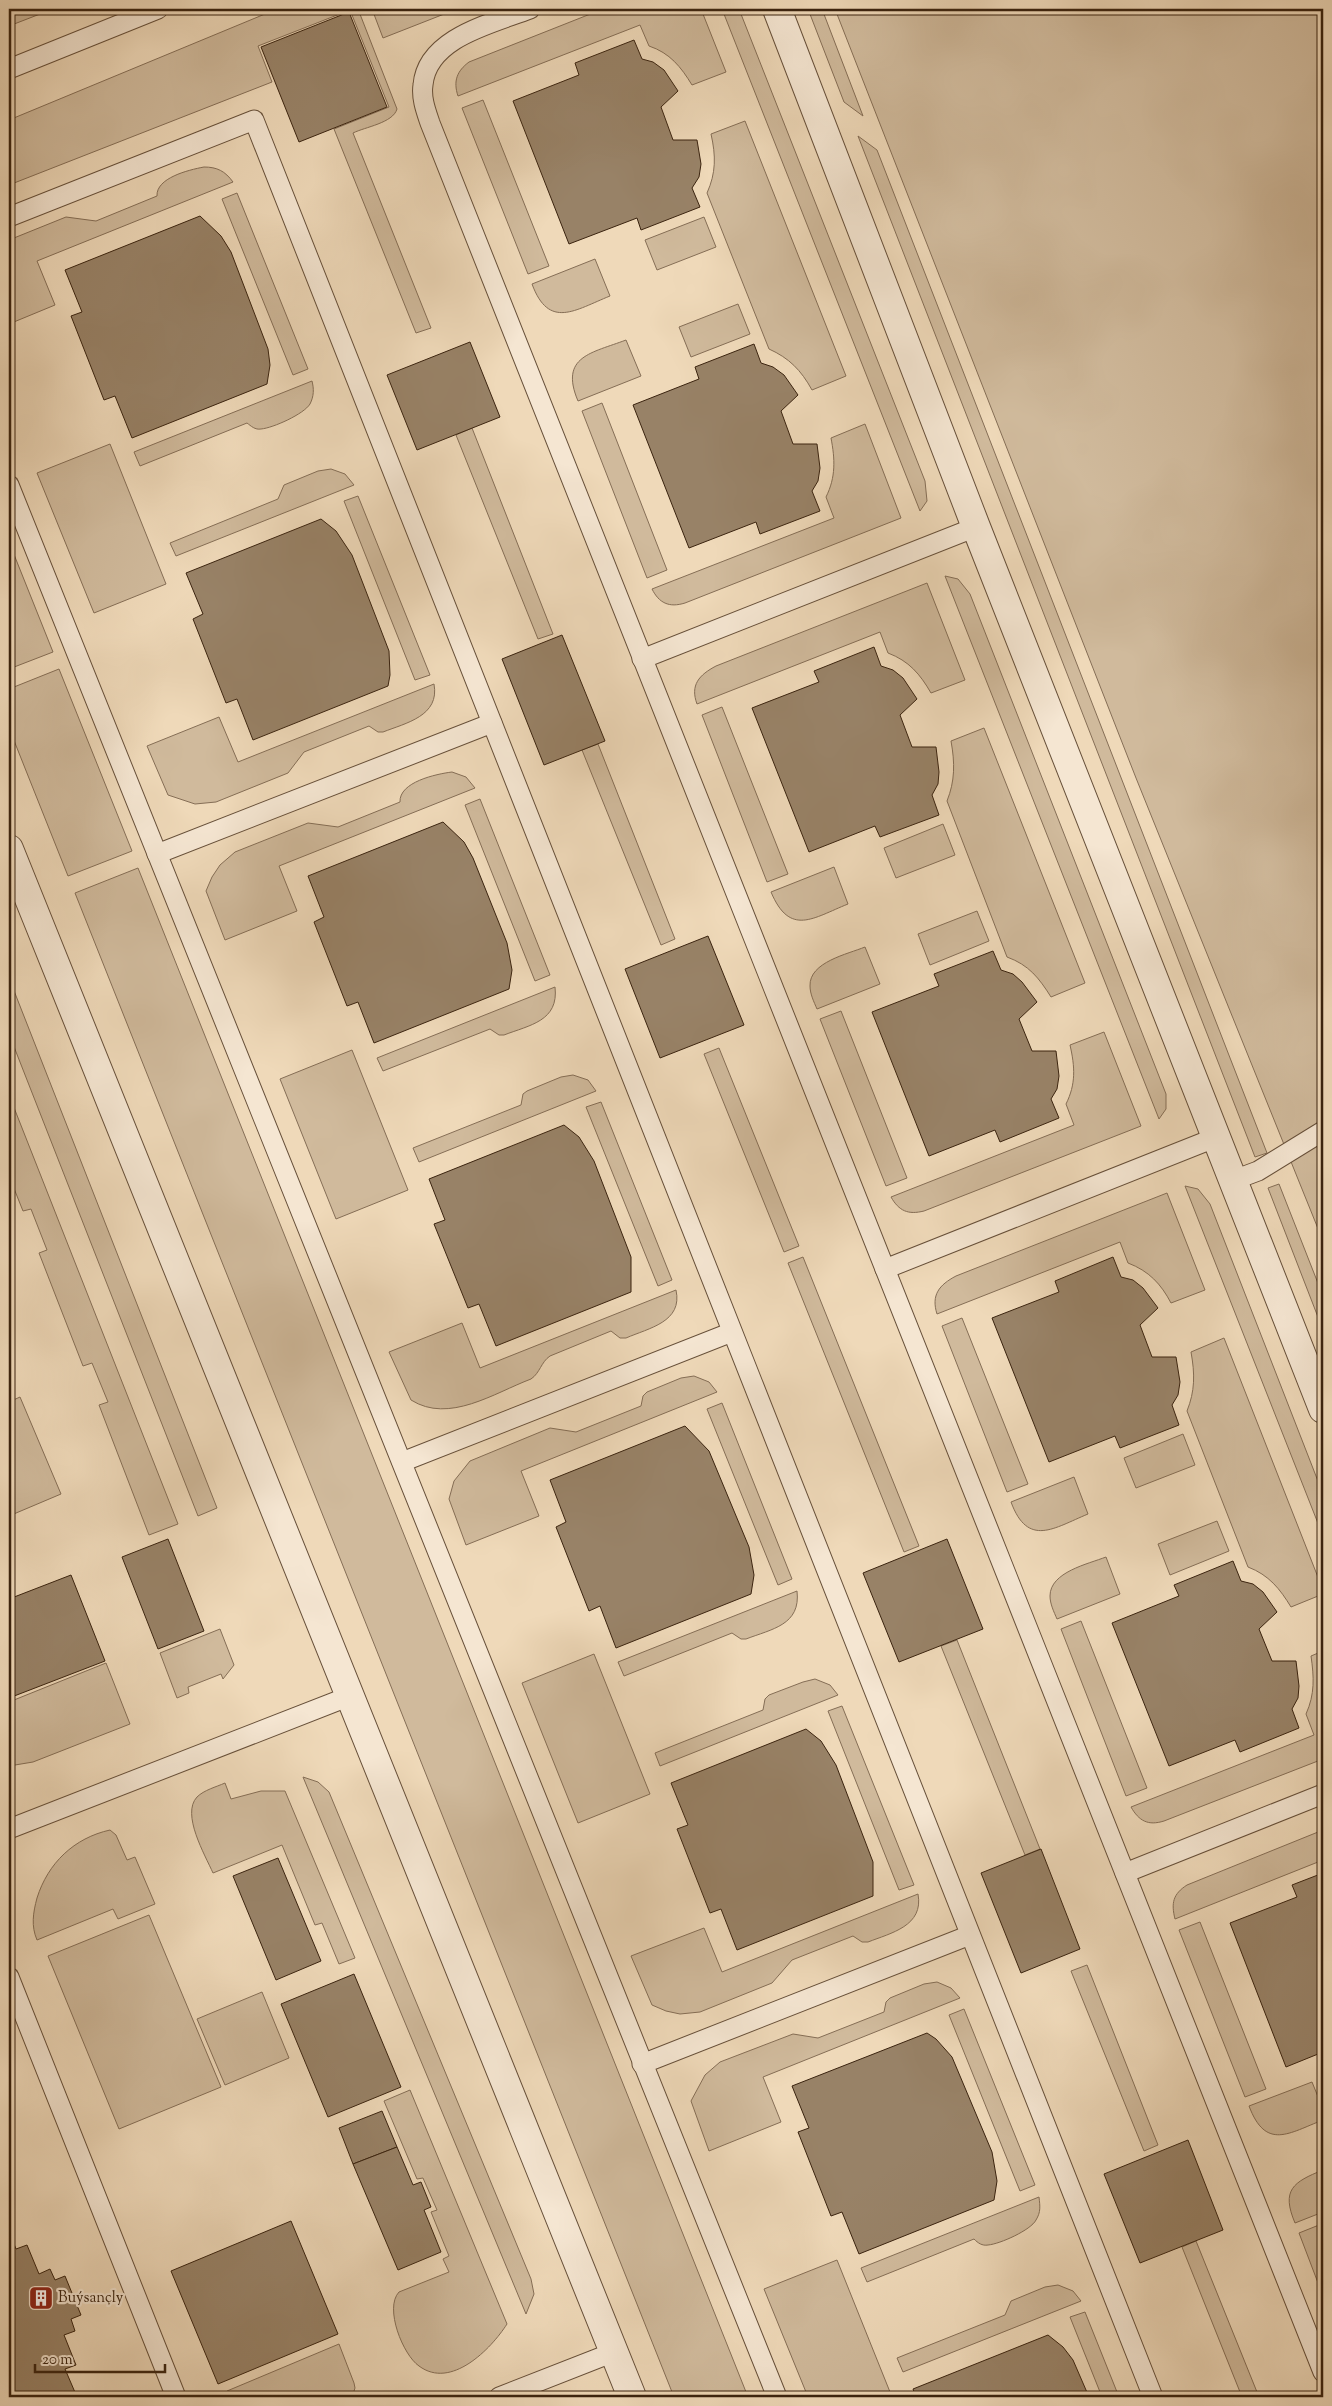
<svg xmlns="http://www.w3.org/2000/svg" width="1332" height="2406" font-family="'Sorts Mill Goudy',serif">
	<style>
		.green { fill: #d0ba9c; stroke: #856e56 }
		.building { fill: #988267; stroke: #3a230f }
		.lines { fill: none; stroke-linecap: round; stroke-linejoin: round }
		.lane-casing { stroke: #67503a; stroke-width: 21 }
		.street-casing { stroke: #67503a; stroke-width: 30 }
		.lane { stroke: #f5e6d2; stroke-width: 19 }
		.street { stroke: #f5e6d2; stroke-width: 28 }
		.labels { text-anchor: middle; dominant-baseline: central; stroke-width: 4.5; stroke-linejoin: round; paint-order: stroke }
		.poi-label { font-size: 15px; fill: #3a230f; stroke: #f5e6d2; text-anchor: start }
	</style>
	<rect width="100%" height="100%" fill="#efd9b9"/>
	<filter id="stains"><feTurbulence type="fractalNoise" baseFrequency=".004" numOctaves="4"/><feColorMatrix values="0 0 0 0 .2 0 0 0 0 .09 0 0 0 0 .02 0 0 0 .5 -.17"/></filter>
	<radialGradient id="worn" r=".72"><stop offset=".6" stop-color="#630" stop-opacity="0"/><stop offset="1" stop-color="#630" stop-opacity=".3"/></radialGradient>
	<g class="green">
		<path d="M9 9H53L9 26Z"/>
		<path d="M277 9H358L397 109C393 123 365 127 353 133L431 328 416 333 334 129 389 107 350 10 258 46 272 82 9 185V120Z"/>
		<path d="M372 9H457L383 38Z"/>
		<path d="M603 9H701L726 72 692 85C681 67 670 53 649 46L640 25 458 96C453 81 457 71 469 62Z"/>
		<path d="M722 9H739L925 481 927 501 920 511Z"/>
		<path d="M808 9H822L863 116 844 102Z"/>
		<path d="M835 9H1323V1241L1136 778Z"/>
		<path d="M483 100 549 266 528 274 462 108Z"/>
		<path d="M745 121 846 376 812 390C801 370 789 358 769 349L707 193C716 173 716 156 711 134Z"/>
		<path d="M858 136 877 150 1267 1153 1255 1157Z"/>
		<path d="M204 167C217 167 225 171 233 182L37 261 55 305 9 324V240L66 217 96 221 157 196C156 178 188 170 204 167Z"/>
		<path d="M237 193 308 369 293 375 222 199Z"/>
		<path d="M704 217 716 247 657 270 645 240Z"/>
		<path d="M595 259 610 296C575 310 549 330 532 284Z"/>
		<path d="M738 304 750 334 691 357 679 327Z"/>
		<path d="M626 340 641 376 578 401C559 356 592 353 626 340Z"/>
		<path d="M312 381C314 389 314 396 310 404 304 414 273 428 261 429 255 430 251 426 247 423L140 466 134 452Z"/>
		<path d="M602 403 667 570 647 578 582 411Z"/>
		<path d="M865 424 901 518 685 603C669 608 659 603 652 589L834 518 826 497C836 477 835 459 831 438Z"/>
		<path d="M472 428 553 634 538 639 456 435Z"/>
		<path d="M110 444 166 584 94 613 37 473Z"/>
		<path d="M331 469 345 474 354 485 176 556 170 543 278 499 284 485 318 471Z"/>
		<path d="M358 496 430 675 415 680 344 501Z"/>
		<path d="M9 542 53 652 9 669Z"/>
		<path d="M945 576 958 579 970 594 1166 1094V1109L1159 1119Z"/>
		<path d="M927 583 965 680 931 693C920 674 909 661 888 653L880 632 697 704C690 685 699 675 716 666Z"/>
		<path d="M59 669 132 851 68 876 9 728V689Z"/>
		<path d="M434 684C440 716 406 723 383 732H378L369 726 304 752 288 773 216 802 195 804 168 795 147 746 219 717 238 762Z"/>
		<path d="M722 707 788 874 767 882 702 715Z"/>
		<path d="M984 728 1085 983 1051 997C1039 978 1029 965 1007 957L947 801C955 781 955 763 951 741Z"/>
		<path d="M598 744 675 939 661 945 582 750Z"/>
		<path d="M452 772 466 777 475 788 279 866 297 911 225 940 206 891 212 877 220 865 235 852 308 823 338 827 400 802C399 782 436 774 452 772Z"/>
		<path d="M480 799 550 975 535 981 465 805Z"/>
		<path d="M943 824 955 855 896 878 884 848Z"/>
		<path d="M834 867 848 904C813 918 790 937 771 892Z"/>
		<path d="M138 868 748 2397H674L75 893Z"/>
		<path d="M977 911 989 941 930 965 918 934Z"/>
		<path d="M865 947 880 984 817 1009C814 1002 810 994 810 986 809 962 848 954 865 947Z"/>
		<path d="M9 978 217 1508 198 1516 9 1034Z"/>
		<path d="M555 987C559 1021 530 1025 504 1035H499L490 1029 383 1071 377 1058Z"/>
		<path d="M841 1011 907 1178 886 1186 820 1019Z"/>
		<path d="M1104 1032 1141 1126 924 1211C908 1215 899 1211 891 1197L1074 1125 1066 1104C1076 1084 1075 1067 1070 1045Z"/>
		<path d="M719 1048 799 1246 784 1252 704 1054Z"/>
		<path d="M352 1050 408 1190 336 1219 280 1079Z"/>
		<path d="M573 1075 588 1080 596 1091 419 1162 413 1148 521 1105 523 1094 527 1091 561 1077Z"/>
		<path d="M9 1100H11L178 1524 149 1535 99 1405 108 1402 92 1363 83 1366 39 1253 47 1250 31 1209 23 1211 9 1176Z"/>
		<path d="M601 1102 672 1280 658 1286 586 1107Z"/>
		<path d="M1279 1184 1323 1296V1330L1268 1188Z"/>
		<path d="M1185 1186 1198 1189 1210 1204 1323 1494V1536Z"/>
		<path d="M1167 1193 1205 1290 1171 1303C1161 1284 1149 1271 1128 1263L1120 1242 937 1314C931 1295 939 1285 956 1276Z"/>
		<path d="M803 1257 919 1546 904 1552 788 1263Z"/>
		<path d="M676 1290C683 1322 649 1328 626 1338H620L611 1331 550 1356C541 1362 540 1373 531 1379 494 1393 449 1424 411 1400L389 1352 462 1323 480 1368Z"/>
		<path d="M962 1318 1028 1484 1007 1492 942 1326Z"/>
		<path d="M1224 1338 1323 1590V1594L1291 1607C1280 1589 1269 1575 1248 1567L1187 1411C1195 1391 1195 1374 1191 1352Z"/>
		<path d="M694 1376 709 1382 717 1392 521 1471 539 1516 466 1545 449 1499 454 1481 470 1461 550 1428 576 1432 641 1406 643 1396 647 1392 681 1378Z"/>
		<path d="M20 1397 61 1494 9 1516V1402Z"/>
		<path d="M722 1403 792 1579 778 1585 707 1409Z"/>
		<path d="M1183 1434 1195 1465 1136 1488 1124 1458Z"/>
		<path d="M1074 1477 1088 1514C1054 1528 1028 1548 1011 1502Z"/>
		<path d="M1217 1521 1229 1551 1170 1575 1158 1544Z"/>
		<path d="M1106 1557 1120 1594 1057 1619C1054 1612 1050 1604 1050 1596 1050 1572 1088 1564 1106 1557Z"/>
		<path d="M797 1591C801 1625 772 1629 746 1639H741L732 1633 624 1676 618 1662Z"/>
		<path d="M1081 1621 1147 1788 1126 1796 1061 1629Z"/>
		<path d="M220 1629 234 1665 223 1679 221 1674 188 1687 189 1693 177 1698 160 1653Z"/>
		<path d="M957 1640 1040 1849 1025 1855 941 1646Z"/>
		<path d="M1323 1651V1759L1164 1821C1148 1826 1139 1821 1131 1807L1314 1735 1306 1714C1315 1694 1314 1677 1311 1656Z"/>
		<path d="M594 1654 650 1794 578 1823 522 1683Z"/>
		<path d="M106 1663 130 1724 33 1762 9 1766V1702Z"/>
		<path d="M815 1679 830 1685 838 1695 660 1766 655 1753 763 1710 765 1699 769 1695 803 1682Z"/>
		<path d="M842 1706 914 1885 899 1890 828 1711Z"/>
		<path d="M303 1777 318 1782 329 1792 531 2279 534 2294 526 2314Z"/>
		<path d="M225 1783 231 1799 261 1791H285L355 1958 339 1964 322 1923 315 1925 282 1845 213 1873C205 1855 181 1814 197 1797 204 1790 216 1787 225 1783Z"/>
		<path d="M110 1830 116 1835 127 1860 135 1857 155 1904 118 1919 113 1909 37 1940C31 1926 33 1913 37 1898 48 1863 74 1838 110 1830Z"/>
		<path d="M1323 1830V1860L1175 1919C1171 1903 1173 1894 1187 1885Z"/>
		<path d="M918 1894C924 1926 891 1933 868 1942H862L853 1936 792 1960 772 1983 700 2012 680 2014 666 2011 652 2005 631 1956 704 1928 722 1972Z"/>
		<path d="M149 1915 221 2087 119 2129 48 1956Z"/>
		<path d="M1200 1922 1266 2089 1245 2097 1179 1930Z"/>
		<path d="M1087 1965 1158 2145 1144 2151 1071 1971Z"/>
		<path d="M937 1982 951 1988 960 1998 763 2077 781 2122 709 2151 691 2101 705 2075 720 2062 793 2034 818 2038 884 2012 886 2002 890 1998 924 1984Z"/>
		<path d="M262 1992 289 2058 225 2085 197 2019Z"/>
		<path d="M964 2009 1035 2185 1020 2191 949 2015Z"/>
		<path d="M1312 2082 1323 2109V2120C1289 2133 1266 2151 1249 2106Z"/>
		<path d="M410 2090 507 2324C491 2349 451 2390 419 2366 403 2355 384 2308 399 2292L449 2272 443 2259 449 2256 431 2212 437 2210 423 2178 417 2179 384 2101Z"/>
		<path d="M1323 2170V2212L1295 2223C1281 2190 1293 2182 1323 2170Z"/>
		<path d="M1039 2197C1040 2206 1041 2212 1036 2220 1031 2230 1000 2244 988 2245 982 2246 978 2243 974 2239L867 2282 861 2268Z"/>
		<path d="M1319 2225 1323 2235V2296L1299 2233Z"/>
		<path d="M1196 2241 1259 2397H1242L1182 2247Z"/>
		<path d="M837 2260 892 2397H808L764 2289Z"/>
		<path d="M1058 2285 1073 2291 1081 2301 903 2372 897 2358 1005 2315 1011 2301 1045 2287Z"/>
		<path d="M1085 2312 1119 2397H1102L1070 2317Z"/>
		<path d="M339 2344 354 2383 355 2388 352 2397H231L227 2391Z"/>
	</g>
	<g class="building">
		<path d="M349 12 387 107 299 142 261 47Z"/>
		<path d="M634 40 642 59 653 62 664 70 678 91 661 107 673 140H697L701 164 699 177 692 188 700 207 641 230 637 218 569 244 513 101 579 75 575 63Z"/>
		<path d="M200 216 221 236 231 252 268 349 270 365 267 384 132 438 115 396 104 400 71 316 82 312 65 270Z"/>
		<path d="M470 342 500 417 417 450 387 375Z"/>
		<path d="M754 344 761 363 773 367 784 375 798 395 781 411 793 444H817L820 468 818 481 812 491 820 511 760 534 756 522 689 548 633 405 699 379 695 367Z"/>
		<path d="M321 519 336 531 352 555 389 651 390 675 388 686 253 740 237 699 226 703 193 619 203 614 186 573Z"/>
		<path d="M562 635 605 741 544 765 502 659Z"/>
		<path d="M874 647 881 666 893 670 903 678 917 699 900 715 912 747H936L939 772 938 784 932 795 939 815 880 837 875 826 809 852 752 708 819 682 814 671Z"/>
		<path d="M443 822 464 842 473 858 507 943 512 970 509 989 374 1043 358 1002 347 1006 314 922 324 917 308 876Z"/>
		<path d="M708 936 744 1025 660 1058 625 969Z"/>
		<path d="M993 951 1001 970 1013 974 1022 982 1037 1002 1019 1019 1032 1051H1056L1059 1076 1057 1089 1051 1099 1059 1118 1000 1142 995 1130 929 1156 872 1012 939 986 934 974Z"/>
		<path d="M564 1125 579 1137 594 1161 631 1257V1292L496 1346 479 1304 468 1308 434 1224 445 1220 429 1179Z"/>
		<path d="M1113 1257 1121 1277 1133 1280 1143 1288 1158 1308 1140 1325 1152 1357H1176L1180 1382 1178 1395 1172 1405 1179 1425 1120 1448 1115 1436 1049 1462 992 1318 1059 1292 1055 1281Z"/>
		<path d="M685 1426 709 1451 749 1547 754 1575 751 1594 616 1648 600 1606 589 1611 556 1527 566 1522 550 1480Z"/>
		<path d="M168 1539 204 1631 158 1649 122 1557Z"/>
		<path d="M947 1539 983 1629 899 1662 863 1573Z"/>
		<path d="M1233 1561 1241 1581 1253 1584 1263 1592 1277 1612 1259 1629 1272 1661H1296L1299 1686 1298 1698 1292 1709 1299 1728 1240 1752 1235 1740 1169 1766 1112 1623 1179 1596 1174 1585Z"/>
		<path d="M71 1575 105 1661 9 1698V1599Z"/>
		<path d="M806 1729 821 1741 836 1765 873 1862V1896L737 1950 721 1909 710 1913 677 1829 688 1825 671 1783Z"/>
		<path d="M1041 1849 1080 1949 1021 1973 981 1873Z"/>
		<path d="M278 1858 321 1961 276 1980 233 1876Z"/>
		<path d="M1323 1873V2052L1286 2067 1230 1923 1297 1897 1292 1885Z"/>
		<path d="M354 1974 401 2087 328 2117 281 2004Z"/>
		<path d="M927 2033 936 2039 952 2057 992 2152 997 2181 994 2200 859 2254 842 2212 831 2216 798 2132 809 2128 792 2086Z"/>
		<path d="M382 2111 397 2147 353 2164 339 2128Z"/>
		<path d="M1188 2140 1223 2230 1140 2263 1104 2174Z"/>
		<path d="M397 2147 413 2185 421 2182 431 2207 424 2210 441 2252 398 2270 353 2164Z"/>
		<path d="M291 2221 338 2334 218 2384 171 2271Z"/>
		<path d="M9 2231 16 2249 27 2245 39 2274 50 2269 55 2280 65 2276 81 2315 71 2319 75 2331 64 2335 76 2365 65 2369 77 2397H9Z"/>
		<path d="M1048 2335 1063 2347 1073 2360 1089 2397H916L913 2389Z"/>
	</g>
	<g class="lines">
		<defs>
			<g id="lane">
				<path d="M530 9C494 23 427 37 423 85 421 98 426 111 430 123L1323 2372"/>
				<path d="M9 69 158 9"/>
				<path d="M9 217 254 120 1153 2397"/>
				<path d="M9 485 777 2397"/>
				<path d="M642 659 976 527"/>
				<path d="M157 854 492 723"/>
				<path d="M1234 1180 1258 1171 1323 1131"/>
				<path d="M885 1269 1217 1137"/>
				<path d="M402 1462 732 1332"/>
				<path d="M9 1829 350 1696"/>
				<path d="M1125 1873 1323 1794"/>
				<path d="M9 1977 176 2397"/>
				<path d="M642 2064 970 1935"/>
				<path d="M499 2397 614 2352"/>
			</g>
			<g id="street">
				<path d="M777 9 976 527 1323 1409"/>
				<path d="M9 849 632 2397"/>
			</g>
		</defs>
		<use href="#lane" class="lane-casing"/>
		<use href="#street" class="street-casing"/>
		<use href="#lane" class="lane"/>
		<use href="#street" class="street"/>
	</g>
	<defs>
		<symbol id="building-square" viewBox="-11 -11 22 22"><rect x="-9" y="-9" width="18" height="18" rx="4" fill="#8f2418" stroke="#f5e6d2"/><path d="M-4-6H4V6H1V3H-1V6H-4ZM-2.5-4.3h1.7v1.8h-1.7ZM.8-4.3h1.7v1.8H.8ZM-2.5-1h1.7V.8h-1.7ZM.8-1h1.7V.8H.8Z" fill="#fff"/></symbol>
	</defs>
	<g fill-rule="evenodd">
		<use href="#building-square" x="27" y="2284" width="28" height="28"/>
	</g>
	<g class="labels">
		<g class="poi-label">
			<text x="58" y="2298">Buýsançly</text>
		</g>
	</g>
	<rect width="1332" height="2406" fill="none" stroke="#efd9b9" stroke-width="30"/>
	<rect x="10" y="10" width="1312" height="2386" fill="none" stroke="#3a230f" stroke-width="2.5"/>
	<rect x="15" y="15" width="1302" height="2376" fill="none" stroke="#3a230f"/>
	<path d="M35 2364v8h130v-8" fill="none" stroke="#3a230f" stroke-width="2.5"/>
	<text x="42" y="2364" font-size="15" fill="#3a230f" stroke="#f5e6d2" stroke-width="4" paint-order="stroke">20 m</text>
	<rect width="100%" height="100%" filter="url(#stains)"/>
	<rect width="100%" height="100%" fill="url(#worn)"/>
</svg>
